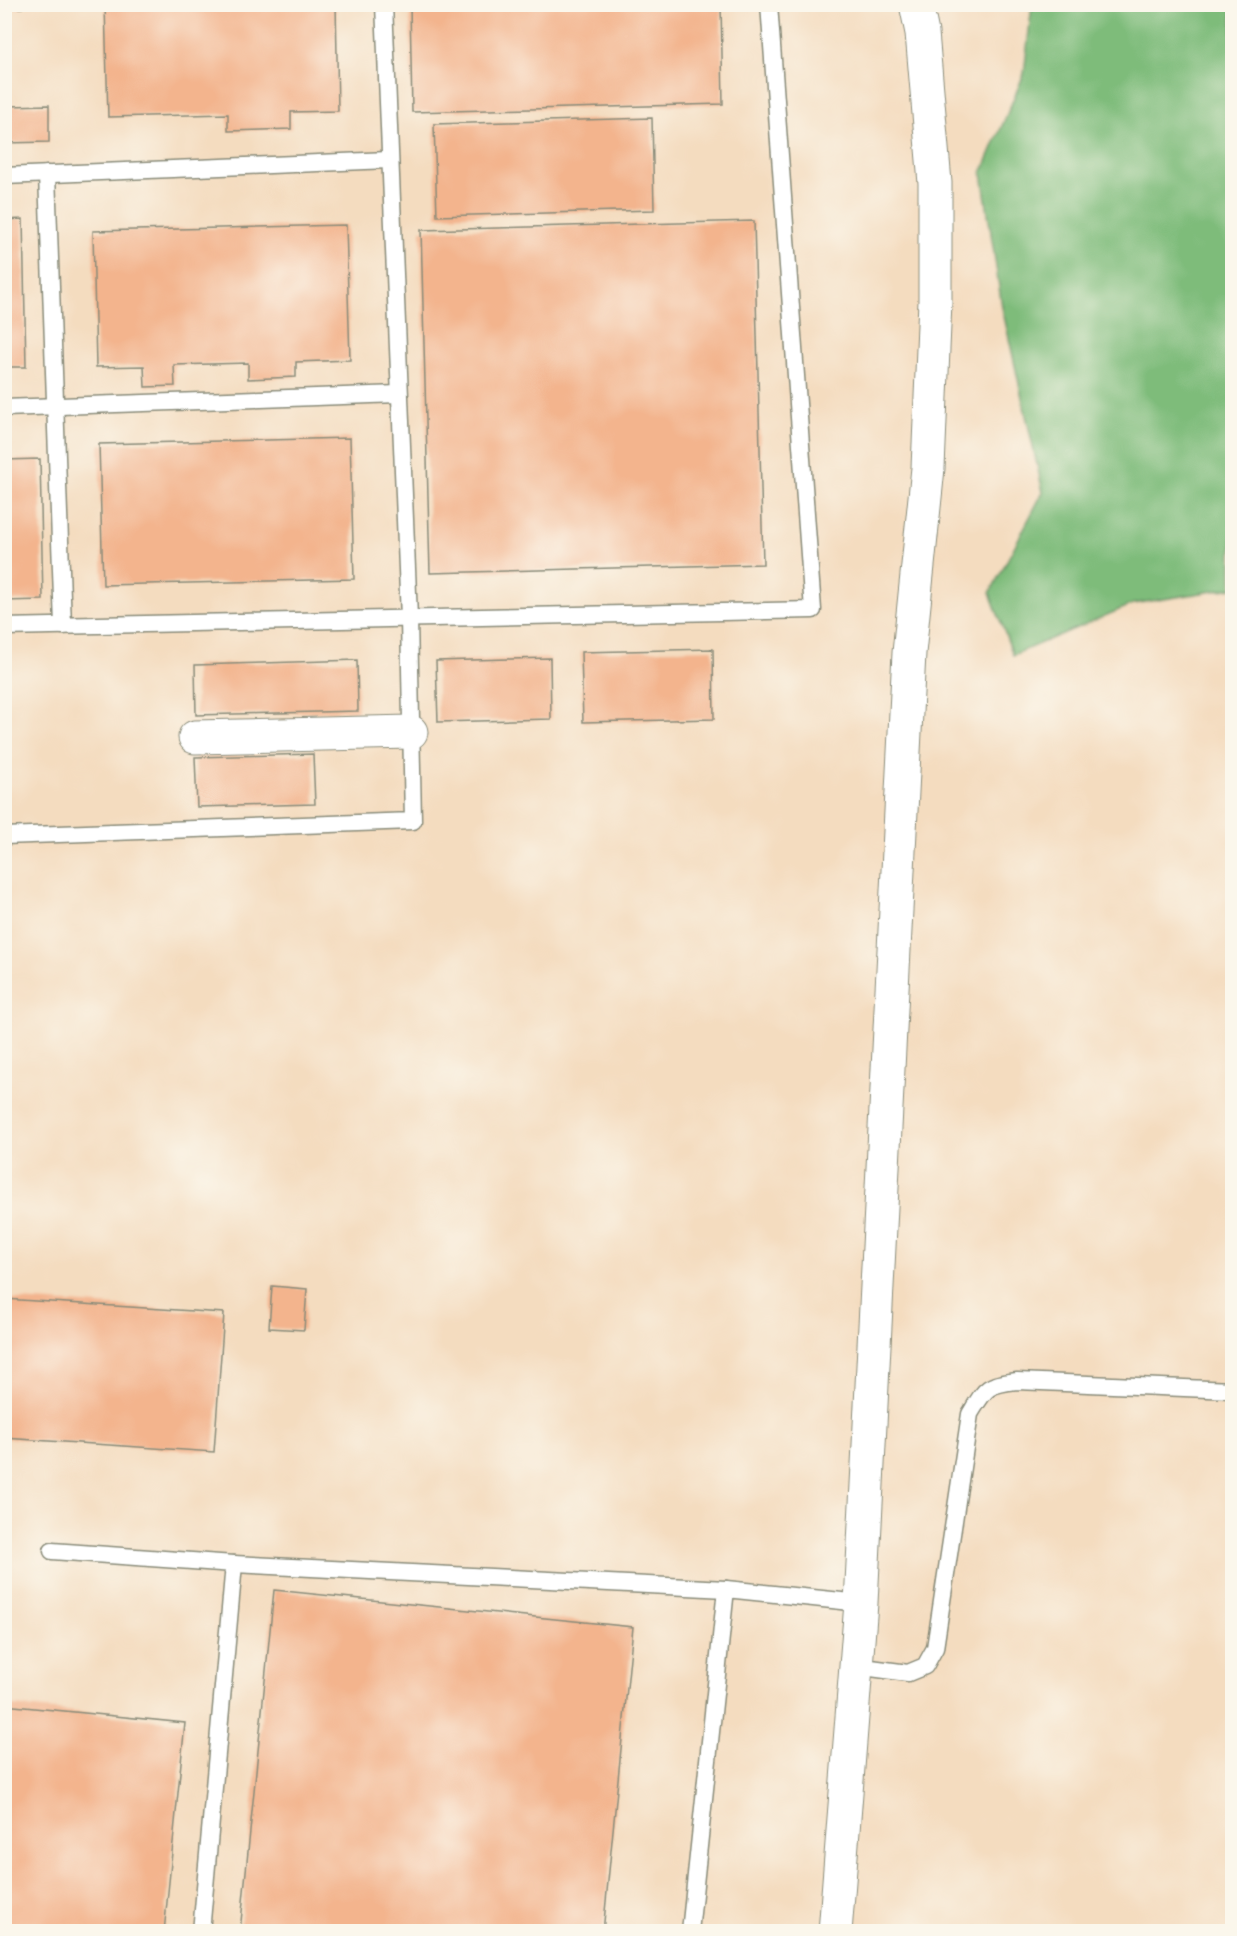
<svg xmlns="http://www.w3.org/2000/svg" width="1237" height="1936" font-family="Cardo,serif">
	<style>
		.forest { fill: #7ebc7a; stroke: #4e7c57; stroke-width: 1.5 }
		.building { fill: #f3b48d }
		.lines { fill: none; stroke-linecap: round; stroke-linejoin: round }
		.lane-casing { stroke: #8a8c7a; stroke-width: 19 }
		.street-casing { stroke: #8a8c7a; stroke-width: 35 }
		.lane { stroke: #fff; stroke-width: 16 }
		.street { stroke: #fff; stroke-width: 33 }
	</style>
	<rect width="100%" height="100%" fill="#fbf7ec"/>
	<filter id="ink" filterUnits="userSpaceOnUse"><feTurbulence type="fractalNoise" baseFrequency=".0167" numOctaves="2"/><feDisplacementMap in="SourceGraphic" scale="12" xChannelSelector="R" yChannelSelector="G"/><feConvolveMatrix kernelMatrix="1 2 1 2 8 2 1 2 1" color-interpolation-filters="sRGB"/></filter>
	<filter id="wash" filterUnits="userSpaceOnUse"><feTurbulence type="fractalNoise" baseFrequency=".008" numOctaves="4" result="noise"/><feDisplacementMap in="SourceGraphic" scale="24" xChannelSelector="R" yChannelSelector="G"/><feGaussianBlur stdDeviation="1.35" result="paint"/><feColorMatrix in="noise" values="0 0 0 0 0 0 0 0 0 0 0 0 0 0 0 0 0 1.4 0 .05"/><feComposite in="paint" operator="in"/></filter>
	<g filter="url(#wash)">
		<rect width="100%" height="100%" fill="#f4dcbf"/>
		<path class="forest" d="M1032 5H1232V588L1133 604 1013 655 990 593 1043 492 1002 307 982 173 1024 74Z"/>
		<g id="blocks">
			<g class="building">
				<rect x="4" y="4" width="18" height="4"/>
				<path d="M105 4H336L338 111 291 112V129L228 131V114L108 117Z"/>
				<path d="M410 5H721L723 104 412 112Z"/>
				<path d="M4 65H7L9 106 49 105V142L4 143Z"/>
				<path d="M652 118 654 210 437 216 434 124Z"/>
				<path d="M23 219 26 367H4V220Z"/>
				<path d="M754 221 763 564 430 573 421 230Z"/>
				<path d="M346 225 350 360 296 362V377L248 379V363L174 365 175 386 145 387 144 366 96 367 93 231Z"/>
				<path d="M350 438 354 579 103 585 99 444Z"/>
				<path d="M40 459 43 600 4 601V460Z"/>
				<path d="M713 649 714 719 583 722 581 652Z"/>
				<path d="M550 658 551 719 438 722 436 661Z"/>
				<path d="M357 660 358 711 196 715 195 665Z"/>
				<path d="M313 754 315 804 197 807 195 757Z"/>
				<path d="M272 1286 307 1289 304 1330 269 1328Z"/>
				<path d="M4 1299 224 1313 214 1452 4 1438Z"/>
				<path d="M274 1590 633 1627 603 1932H240Z"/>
				<path d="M4 1705 185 1723 164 1932H4Z"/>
			</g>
		</g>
	</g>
	<g filter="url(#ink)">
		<use href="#blocks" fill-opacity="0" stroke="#8a8c7a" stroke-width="1.5"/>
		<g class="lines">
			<defs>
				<g id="lane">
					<path d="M47 174 63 626"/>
					<path d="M4 176 389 160"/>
					<path d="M4 408 399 394"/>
					<path d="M4 627 813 610 769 4"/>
					<path d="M4 836 413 821 409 618 384 4"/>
					<path d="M52 1551 234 1564 726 1589 861 1603"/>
					<path d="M856 1666 908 1673 925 1666 935 1648 970 1414C985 1389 986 1384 1017 1381L1232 1390"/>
					<path d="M201 1932 234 1564"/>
					<path d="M690 1932 726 1589"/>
				</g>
				<g id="street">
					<path d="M195 737 411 732"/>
					<path d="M835 1932 861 1603 909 653 928 468 935 301V183L922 33 916 4"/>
				</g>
			</defs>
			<use href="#lane" class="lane-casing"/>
			<use href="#street" class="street-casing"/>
			<use href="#lane" class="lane"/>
			<use href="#street" class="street"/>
		</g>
	</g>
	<rect width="1237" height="1936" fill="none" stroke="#fbf7ec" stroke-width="24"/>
</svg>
